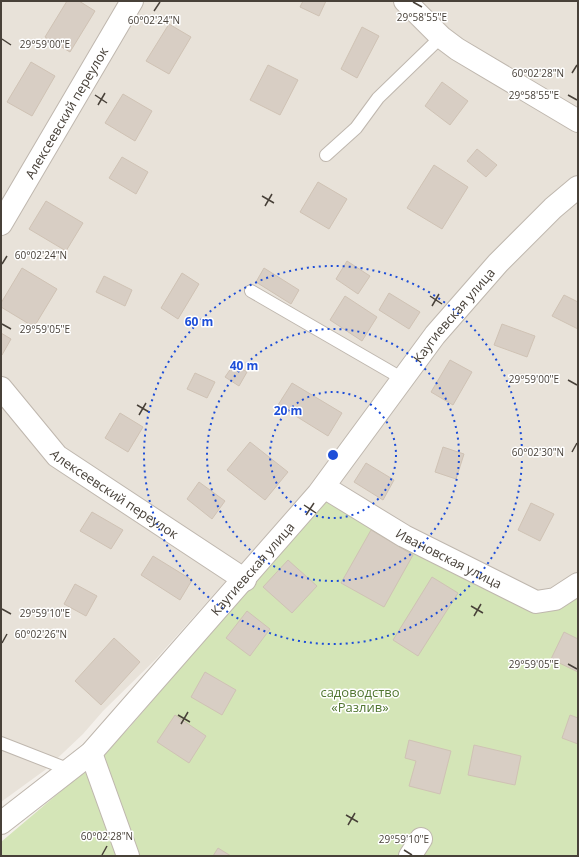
<svg xmlns="http://www.w3.org/2000/svg" width="579" height="857" font-family="'Open Sans',sans-serif">
	<style>
		.residential { fill: #e8e2d9 }
		.green { fill: #d4e5b7 }
		.building { fill: #d8cec4; stroke: #cfc2b4 }
		.lines { fill: none; stroke-linecap: round; stroke-linejoin: round }
		.lane-casing { stroke: #bfb7ae; stroke-width: 14 }
		.street-casing { stroke: #bfb7ae; stroke-width: 24 }
		.lane { stroke: #fff; stroke-width: 12 }
		.street { stroke: #fff; stroke-width: 22 }
		.ticks { fill: none; stroke: #484139; stroke-width: 1.5 }
		.ring { fill: none; stroke: #1d4ed8; stroke-width: 2; stroke-dasharray: 2 4 }
		.labels { text-anchor: middle; dominant-baseline: central; stroke-width: 3; stroke-linejoin: round; paint-order: stroke }
		.street-label { font-size: 13px; fill: #484139; stroke: #fff }
		.park-label { font-size: 13px; fill: #507630; stroke: #fff }
		.ticks-label { font-size: 10px; text-anchor: middle; fill: #484139; stroke: #fff; stroke-width: 3; stroke-linejoin: round; paint-order: stroke }
		.centre { fill: #1d4ed8; stroke: #fff; stroke-width: 2 }
		.ring-label { font-size: 12px; text-anchor: middle; font-weight: bold; fill: #1d4ed8; stroke: #fff; stroke-width: 3; stroke-linejoin: round; paint-order: stroke }
	</style>
	<rect width="100%" height="100%" fill="#f4f0eb"/>
	<path class="residential" d="M1 1H578V575L537 596 319 477 156 659 103 711 83 734 45 770 1 802Z"/>
	<path class="green" d="M328 499 535 610 578 595V856H1V842L67 786 77 772 83 774 129 728 257 578Z"/>
	<g class="building">
		<path d="M67 1H79L95 11 70 52 45 37Z"/>
		<path d="M303 1H326L319 16 300 7Z"/>
		<path d="M169 24 191 37 169 74 146 61Z"/>
		<path d="M362 27 379 36 357 78 341 69Z"/>
		<path d="M31 62 55 76 32 116 7 102Z"/>
		<path d="M268 65 298 80 280 115 250 100Z"/>
		<path d="M442 82 468 101 450 125 425 106Z"/>
		<path d="M123 94 152 111 135 141 105 123Z"/>
		<path d="M477 149 497 165 486 177 467 161Z"/>
		<path d="M122 157 148 172 136 194 109 178Z"/>
		<path d="M434 165 468 187 442 229 407 208Z"/>
		<path d="M318 182 347 199 329 229 300 212Z"/>
		<path d="M46 201 83 223 66 251 29 229Z"/>
		<path d="M347 261 370 276 358 294 336 279Z"/>
		<path d="M22 268 57 289 34 327 1 307V303Z"/>
		<path d="M264 268 299 290 291 304 256 282Z"/>
		<path d="M182 273 199 284 178 319 161 308Z"/>
		<path d="M104 276 132 290 125 306 96 292Z"/>
		<path d="M389 293 420 312 409 329 379 310Z"/>
		<path d="M564 295 578 302V329L552 316Z"/>
		<path d="M345 296 377 317 362 341 330 320Z"/>
		<path d="M502 324 535 336 527 357 494 345Z"/>
		<path d="M1 333 11 339 2 355H1Z"/>
		<path d="M450 360 472 372 453 405 431 392Z"/>
		<path d="M234 364 247 372 239 386 225 377Z"/>
		<path d="M195 373 215 382 207 398 187 389Z"/>
		<path d="M292 383 342 413 328 436 278 405Z"/>
		<path d="M120 413 143 427 128 452 105 438Z"/>
		<path d="M250 442 288 472 265 500 227 470Z"/>
		<path d="M443 447 464 454 456 479 435 472Z"/>
		<path d="M366 463 394 480 383 500 354 482Z"/>
		<path d="M199 482 225 501 212 519 187 499Z"/>
		<path d="M531 503 554 514 540 541 518 530Z"/>
		<path d="M92 512 123 530 111 549 80 531Z"/>
		<path d="M371 530 413 555 384 607 341 583Z"/>
		<path d="M153 556 192 580 180 600 141 575Z"/>
		<path d="M288 560 317 586 292 613 263 587Z"/>
		<path d="M432 577 458 593 418 656 393 640Z"/>
		<path d="M75 584 97 596 86 616 64 604Z"/>
		<path d="M247 611 270 629 250 656 226 638Z"/>
		<path d="M564 632 578 639V672L551 659Z"/>
		<path d="M114 638 140 662 101 705 75 681Z"/>
		<path d="M205 672 236 690 222 715 191 697Z"/>
		<path d="M175 715 206 736 189 763 157 742Z"/>
		<path d="M570 715 578 718V744L562 738Z"/>
		<path d="M409 740 451 751 440 794 409 786 416 761 405 758Z"/>
		<path d="M474 745 521 756 515 785 468 775Z"/>
		<path d="M218 848 231 856H213Z"/>
	</g>
	<g class="lines">
		<defs>
			<g id="lane">
				<path d="M326 155 356 128 378 98 441 37"/>
				<path d="M251 291 403 379"/>
				<path d="M1 743 70 770"/>
			</g>
			<g id="street">
				<path d="M405 1 441 37 457 49 578 121"/>
				<path id="s1" d="M1 224 132 1"/>
				<path id="s2" d="M1 388 57 456 245 580"/>
				<path id="s3" d="M324 487 404 536 536 602 555 599 578 584"/>
				<path d="M91 753 128 856"/>
				<path id="s4" d="M1 823 91 753 318 494 435 335 498 263 553 208 578 187"/>
				<path d="M410 856 421 839"/>
			</g>
		</defs>
		<use href="#lane" class="lane-casing"/>
		<use href="#street" class="street-casing"/>
		<use href="#lane" class="lane"/>
		<use href="#street" class="street"/>
	</g>
	<path class="ticks" d="M413 2 422 7M154 11 160 2M2 39 11 45M572 73 577 65M95 95 107 103M568 95 577 100M98 105 105 93M262 196 274 203M265 206 272 194M2 264 7 256M430 296 442 304M432 306 439 294M2 324 11 329M568 380 577 385M137 405 149 412M139 415 146 403M572 452 577 443M304 505 316 513M306 515 314 503M471 606 483 613M2 609 11 614M474 616 481 604M2 643 7 634M568 664 577 669M178 715 190 722M181 724 188 712M346 815 358 822M348 825 355 813M404 850 412 855M102 855 107 846"/>
	<g class="ring">
		<circle cx="333" cy="455" r="63"/>
		<circle cx="333" cy="455" r="126"/>
		<circle cx="333" cy="455" r="189"/>
	</g>
	<g class="labels">
		<g class="street-label">
			<text stroke="none"><textPath href="#s1" startOffset="129">Алексеевский переулок</textPath></text>
			<text stroke="none"><textPath href="#s4" startOffset="683">Каугиевская улица</textPath></text>
			<text stroke="none"><textPath href="#s2" startOffset="157">Алексеевский переулок</textPath></text>
			<text stroke="none"><textPath href="#s3" startOffset="144">Ивановская улица</textPath></text>
			<text stroke="none"><textPath href="#s4" startOffset="359">Каугиевская улица</textPath></text>
		</g>
		<g class="park-label">
			<text x="360" y="692">садоводство<tspan x="360" dy="15">«Разлив»</tspan></text>
		</g>
	</g>
	<g class="ticks-label">
		<text x="422" y="21">29°58'55"E</text>
		<text x="154" y="24">60°02'24"N</text>
		<text x="45" y="48">29°59'00"E</text>
		<text x="538" y="77">60°02'28"N</text>
		<text x="534" y="99">29°58'55"E</text>
		<text x="41" y="259">60°02'24"N</text>
		<text x="45" y="333">29°59'05"E</text>
		<text x="534" y="383">29°59'00"E</text>
		<text x="538" y="456">60°02'30"N</text>
		<text x="45" y="617">29°59'10"E</text>
		<text x="41" y="638">60°02'26"N</text>
		<text x="534" y="668">29°59'05"E</text>
		<text x="107" y="840">60°02'28"N</text>
		<text x="404" y="843">29°59'10"E</text>
	</g>
	<circle cx="333" cy="455" r="6" class="centre"/>
	<g class="ring-label">
		<text x="199" y="326">60 m</text>
		<text x="244" y="370">40 m</text>
		<text x="288" y="415">20 m</text>
	</g>
	<rect width="579" height="857" fill="none" stroke="#484139" stroke-width="4"/>
</svg>
